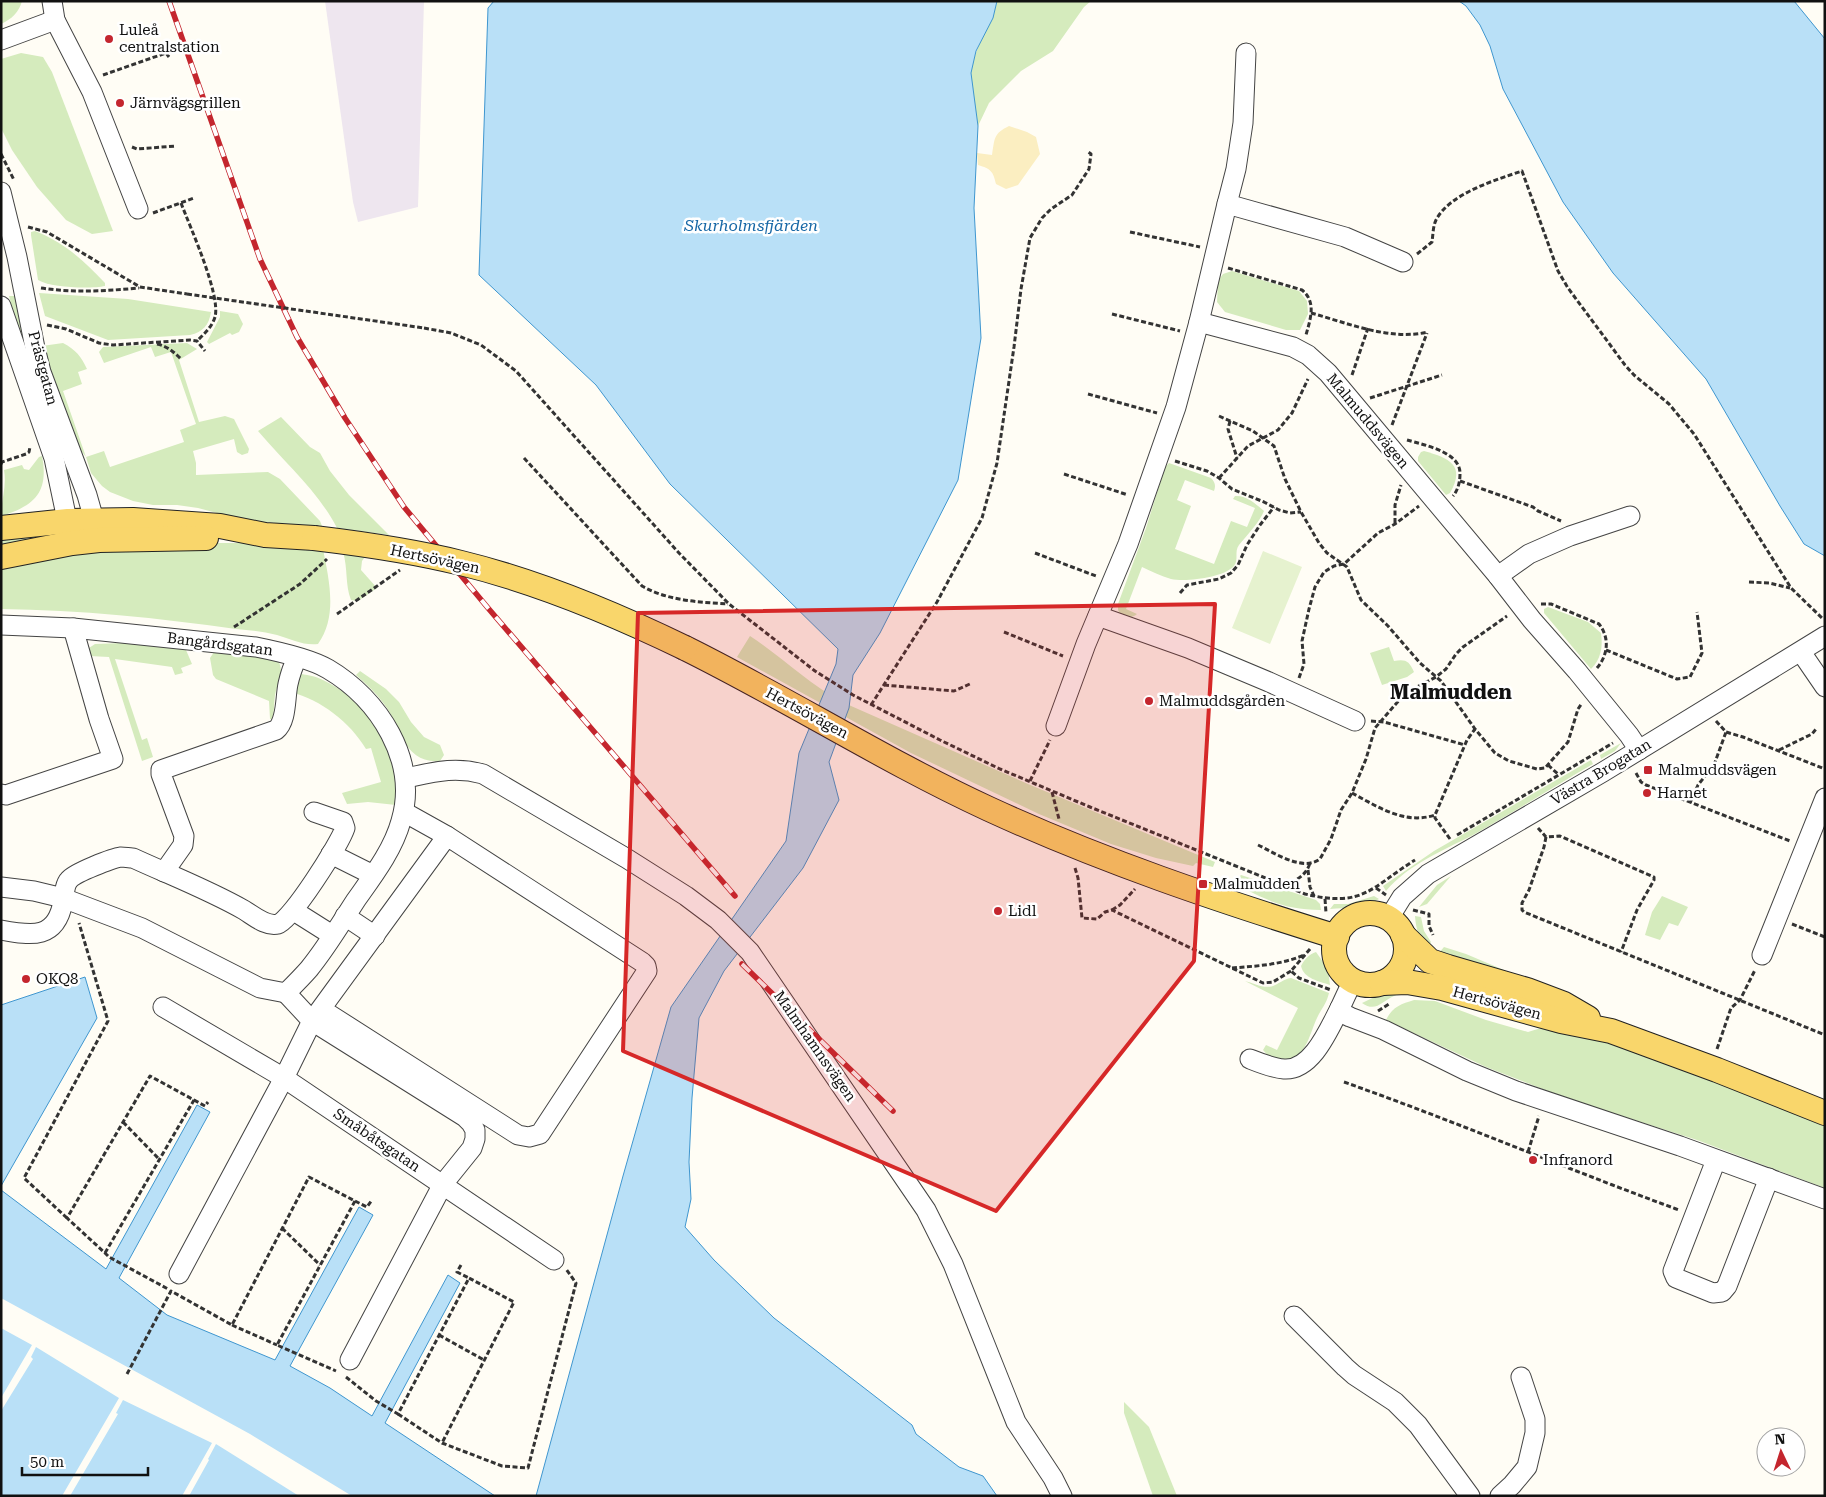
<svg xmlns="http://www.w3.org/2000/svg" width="1826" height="1497" font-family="'Roboto Serif',serif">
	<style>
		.industrial { fill: #eee6ef }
		.green { fill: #d5ebbd }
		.sand { fill: #fbeec1 }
		.pitch { fill: #e6f2cf }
		.water { fill: #b9e0f7; stroke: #3f96cf }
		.pier { fill: #fffdf5 }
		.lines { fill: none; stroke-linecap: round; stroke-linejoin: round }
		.minor-casing { stroke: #444; stroke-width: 21 }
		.major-casing { stroke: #222; stroke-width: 26 }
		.path { stroke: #333; stroke-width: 3; stroke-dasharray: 5 2.5; stroke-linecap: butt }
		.minor { stroke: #fff; stroke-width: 19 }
		.major { stroke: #f9d66b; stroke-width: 24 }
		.rail-casing { stroke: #c4262e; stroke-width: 5.5 }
		.rail { stroke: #fff; stroke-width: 4; stroke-dasharray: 11; stroke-linecap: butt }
		.major-bridge-casing { stroke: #222; stroke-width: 26; stroke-linecap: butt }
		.path-bridge { stroke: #333; stroke-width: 3; stroke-dasharray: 5 2.5; stroke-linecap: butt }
		.major-bridge { stroke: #f9d66b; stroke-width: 24 }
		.marked { fill: #d62828; fill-opacity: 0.2; stroke: #d62828; stroke-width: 4; stroke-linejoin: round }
		.poi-dot { fill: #c4262e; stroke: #fff; stroke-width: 2 }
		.labels { text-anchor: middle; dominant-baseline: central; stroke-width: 5; stroke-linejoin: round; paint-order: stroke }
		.poi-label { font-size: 15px; fill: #111; stroke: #fff; text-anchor: start }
		.street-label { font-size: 15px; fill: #111; stroke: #fff }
		.water-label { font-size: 16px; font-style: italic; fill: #1768a6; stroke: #fff }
		.district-label { font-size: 20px; font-weight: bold; fill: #111; stroke: #fff }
	</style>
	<rect width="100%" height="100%" fill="#fffdf5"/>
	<path class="industrial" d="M325 1H424L418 207 358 222 353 202Z"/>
	<g class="green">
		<path d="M1 1H22C19 12 12 19 1 24Z"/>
		<path d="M997 1H1091L1084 7 1053 51 1021 71 989 103 978 126C976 112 970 85 971 71 975 46 991 25 997 1Z"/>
		<path d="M21 53 43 57 52 72 113 231 92 234 66 220 37 187 12 150 1 128V59Z"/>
		<path d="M35 231C65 243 83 260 105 283V286C91 289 51 288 38 280L31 235V232Z"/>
		<path d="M1232 271 1299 291 1307 301 1308 314 1300 330H1286L1225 312 1217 302 1218 281 1223 274Z"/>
		<path d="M39 293 128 299 211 312C209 325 203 332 190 335L108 340 45 316Z"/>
		<path d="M9 296H19L24 344 15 320Z"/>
		<path d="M220 311 238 314 243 324 239 332 232 335 230 333 209 344 207 342 220 317Z"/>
		<path d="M63 343C76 350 81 356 87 369L78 372 82 384 63 391 86 457 104 451 110 467 184 442 180 430 196 424 171 352 155 357 151 347 104 363 99 352 103 347 187 343 197 349 179 360 199 422 225 416 234 419 249 449 248 453 242 455 237 452 234 439 193 451 196 463V475L268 472 280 479 320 521 322 526 247 521 198 508 177 505H153L133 501 110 492 102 486 91 473 86 457 71 438 42 346Z"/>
		<path d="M281 417 310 447 320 453 330 471 349 495 389 535 337 528C318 491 285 463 258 431Z"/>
		<path d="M1424 451C1449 458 1466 465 1450 493L1446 495 1418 461V457L1421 452Z"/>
		<path d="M42 456C49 492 35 506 1 516 1 500 7 487 4 470L22 465 24 469 29 470 39 457Z"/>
		<path d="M1169 463 1211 478C1215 482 1216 486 1214 491L1185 480 1177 500 1191 506 1175 549 1214 564 1231 521 1247 527 1255 508 1233 499 1235 496C1246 495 1256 504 1264 511 1259 523 1247 535 1239 545 1234 551 1239 560 1234 566 1223 578 1186 582 1171 579 1161 576 1151 571 1142 567L1126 609 1137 614C1131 619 1126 617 1120 614L1118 610V604L1146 528 1165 467Z"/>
		<path d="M65 532 1 548V535Z"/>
		<path d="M209 543H272L323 549C329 580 338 616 318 644 304 646 291 639 277 635 264 632 250 630 236 629 159 618 80 610 1 609V565L67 552Z"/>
		<path d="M343 552 367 554 362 561 361 570 377 588 358 601 351 600C345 585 348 568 343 552Z"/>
		<path d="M1548 607 1588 622 1601 633C1603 647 1601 659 1591 669L1544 613V609Z"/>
		<path d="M750 636C782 657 809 684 842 702L1028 784 1215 862 1213 867 1196 863 1193 866 1156 858 1111 844 1039 814 911 753 737 657Z"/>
		<path d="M124 643 167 645 186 650 192 664 181 668 183 673 175 675 172 667 115 659 142 740 147 738 153 757 142 761 109 657 89 656V648L95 644Z"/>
		<path d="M1389 647 1394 661C1406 659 1409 661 1414 672L1407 677 1382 685 1370 653Z"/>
		<path d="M214 652H250L278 660C285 674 278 681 275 695 274 703 274 711 273 719H270L269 701 216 679 213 675 210 658Z"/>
		<path d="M360 671 386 689 399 702 411 722 424 737 440 745 444 755 440 761C403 764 402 727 384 704 376 693 366 684 356 675Z"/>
		<path d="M297 673C306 675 316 676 323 680 361 698 391 736 396 778 398 787 396 797 396 805L368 802 347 804 342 793 381 782 371 748 366 749C350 722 321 700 291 692Z"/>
		<path d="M1621 743 1615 751 1601 759 1600 755Z"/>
		<path d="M1591 760 1593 764C1553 787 1513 813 1473 835 1442 851 1409 864 1386 891L1383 886 1434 851Z"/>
		<path d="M1241 875 1316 900 1320 904 1321 910C1293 909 1280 906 1255 894 1247 890 1241 888 1238 878Z"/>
		<path d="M1451 876 1427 904 1419 907 1437 885Z"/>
		<path d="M1374 896 1379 899C1365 907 1346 908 1330 909L1334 904H1348Z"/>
		<path d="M1662 896 1688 907 1678 926 1669 923 1660 940 1645 935 1652 912Z"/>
		<path d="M1415 916 1421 917 1424 931 1431 942 1428 948C1419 938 1416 930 1415 916Z"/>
		<path d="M1444 947 1466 954 1511 973 1438 954Z"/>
		<path d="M1316 952 1328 969 1330 985C1319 981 1304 979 1301 966 1304 960 1309 954 1316 952Z"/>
		<path d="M1291 978 1329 993C1326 1005 1322 1007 1317 1018 1310 1033 1307 1053 1290 1061L1271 1059 1263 1050 1266 1045 1277 1050 1298 1008 1245 981C1253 983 1264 989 1273 986 1279 984 1283 979 1291 978Z"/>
		<path d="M1385 992H1406C1402 994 1398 994 1394 996 1382 1001 1376 1013 1362 1003Z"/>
		<path d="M1414 1000 1435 1001 1486 1020 1528 1032 1544 1027 1575 1030 1825 1122V1188L1697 1140 1563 1097 1486 1067 1386 1020C1392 1007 1401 1004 1414 1000Z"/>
		<path d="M1124 1402 1149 1427 1177 1496H1153L1124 1413Z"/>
	</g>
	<path class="sand" d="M1009 126 1027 132 1036 137 1040 154 1018 185 1006 189 996 184C993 171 991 169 978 165L977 153 992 155C995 138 993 134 1009 126Z"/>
	<path class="pitch" d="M1263 551 1302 567 1270 644 1232 628Z"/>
	<g class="water">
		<path d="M494 1H997L993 18 976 51 971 73 978 126 974 208 981 338 958 480 880 633 853 675 849 708 829 762 839 800 803 868 724 971 699 1018 692 1098 689 1162 691 1199 685 1227 714 1260 774 1318 912 1425 916 1434 959 1467 983 1476 997 1496H536L623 1176 671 1007 786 841 799 753 836 664 838 649 670 484 596 385 479 275 488 8Z"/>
		<path d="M1459 1H1794L1825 39V556L1804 544 1780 506 1706 379 1613 273 1563 202 1503 89 1490 46 1480 25 1466 6Z"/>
		<path d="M85 977 97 1018 1 1186V1005Z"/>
		<path d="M197 1105 210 1112 119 1278 167 1315 275 1360 359 1207 373 1215 290 1366 330 1388 372 1416 448 1275 460 1283 385 1423 495 1496H1V1190L106 1269Z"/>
	</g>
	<path class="pier" d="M1 1298 250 1434 352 1496H299L216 1444 208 1459 209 1460 189 1496H182L212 1443 123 1400 116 1413 118 1414 70 1496H62L119 1398 36 1347 31 1357 33 1359 1 1411V1398L32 1345 1 1328Z"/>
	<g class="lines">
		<defs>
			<g id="minor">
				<path d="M52 1 55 20 92 92 138 209"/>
				<path d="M1 40 55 20"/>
				<path d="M1 192 17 257 35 348 41 372 87 495 98 534"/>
				<path d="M1227 204 1236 169 1243 123 1246 53"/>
				<path d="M1 306 54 458 70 534"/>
				<path d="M1199 322 1293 347 1308 355 1328 373 1498 576 1532 620 1577 671 1629 735 1639 750"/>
				<path d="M1498 576 1529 554 1570 536 1630 516"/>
				<path d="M1098 616 1188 648 1269 682 1355 721"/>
				<path d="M1 625 73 628 256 647C276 651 311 659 328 669 379 699 419 761 401 821 393 850 373 876 356 900 341 923 327 947 309 969 302 977 294 985 286 993L260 988 142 928 63 898 34 891 1 887"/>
				<path d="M1801 652 1825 687"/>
				<path d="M1056 726 1086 644 1128 544 1176 407 1199 322 1227 204 1345 237 1403 262"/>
				<path d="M406 778C434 772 455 766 483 774L626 858 686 896 718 920 750 952 926 1210 953 1264 1016 1422 1053 1478 1062 1496"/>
				<path d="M1 794 6 795 113 759 99 719 73 628"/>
				<path d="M404 812 447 836"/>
				<path d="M331 854 373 875"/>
				<path d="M164 872 183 845 184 836 161 774V770L276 730C287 721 285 698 288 684 290 675 293 666 297 658"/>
				<path d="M294 911 332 935"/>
				<path d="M345 916 375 936"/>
				<path d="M1389 918 1402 897 1428 874 1603 772 1825 636"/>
				<path d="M1 930C33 936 56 939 63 902 64 895 65 884 69 880 74 873 113 858 121 857 125 857 129 858 133 858 170 875 209 890 244 910 254 916 266 927 278 924 291 921 340 843 345 828L343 822 314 812"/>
				<path d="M1762 955 1825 798"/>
				<path d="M1353 980 1340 1008 1342 1013 1350 1017 1384 1030 1467 1071 1516 1091 1680 1146 1825 1199"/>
				<path d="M163 1007 284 1078 554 1260"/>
				<path d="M321 1009 518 1135 529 1137 540 1134 647 971 646 966 642 962 447 836 312 1021 465 1117 471 1123 475 1130V1139L472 1148 443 1184 350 1360"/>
				<path d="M1250 1059C1260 1063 1272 1068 1284 1069 1312 1071 1329 1029 1340 1008"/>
				<path d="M1716 1160 1673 1271 1676 1278 1713 1293 1722 1292 1727 1286 1769 1178"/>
				<path d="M179 1274 284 1078 312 1021 286 993"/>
				<path d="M1294 1316 1345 1367 1354 1375 1395 1402 1418 1425 1470 1496"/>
				<path d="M1500 1496 1512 1485 1527 1467 1535 1433V1419L1521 1377"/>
			</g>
			<g id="major">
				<path d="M1 528 68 521 133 520 220 526 265 535 314 538"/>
				<path d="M1 557 72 543 99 540 206 538"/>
				<path d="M685 648C788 699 885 761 989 809 1102 861 1218 900 1337 937"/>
				<circle cx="1370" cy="949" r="36"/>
				<path d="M1403 935 1430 961 1448 967 1527 990 1564 1004 1588 1018"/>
				<path d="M1382 983 1407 982 1442 988 1561 1021 1611 1031 1717 1070 1825 1113"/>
			</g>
		</defs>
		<use href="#minor" class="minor-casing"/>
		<use href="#major" class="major-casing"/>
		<g class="path">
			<path d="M103 75 166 53 169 57"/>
			<path d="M132 147 137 149 176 146"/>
			<path d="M1 154 14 180"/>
			<path d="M181 203C190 227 221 295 215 317 212 327 204 334 197 341"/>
			<path d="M153 213 194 198"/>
			<path d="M28 227 47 232 140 287 187 294"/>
			<path d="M1130 232 1200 247"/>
			<path d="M1417 254 1432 242C1433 235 1433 226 1436 220 1450 193 1496 180 1522 171L1558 271 1568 288 1625 365 1634 375 1669 404 1694 434 1791 588 1823 619"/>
			<path d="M1228 268 1302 290C1317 302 1310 320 1306 335"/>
			<path d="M41 288C74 293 106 291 139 288"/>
			<path d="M1311 313C1348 323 1389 341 1428 332"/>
			<path d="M1112 314 1180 331"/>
			<path d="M47 325 66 329 99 343 113 345 190 340 197 341 205 351"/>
			<path d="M424 328 451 333 481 345 516 371 679 553 729 604 815 671 853 695 940 740 1000 769 1090 807 1305 894C1364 908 1370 888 1415 860"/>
			<path d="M157 344C167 346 174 352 181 359"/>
			<path d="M1352 375 1368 328"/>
			<path d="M1088 394 1157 413"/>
			<path d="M1370 398 1442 375"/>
			<path d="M1219 416 1253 431 1274 446 1285 479 1301 512 1319 543 1327 553 1347 567 1361 600 1388 626 1420 663 1441 681 1475 729 1495 753 1509 761 1537 769 1545 768 1568 742 1578 709 1582 703"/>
			<path d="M1230 421 1228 429 1237 458"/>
			<path d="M1392 425 1427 333"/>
			<path d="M1407 440C1424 445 1461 452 1460 474 1460 482 1458 490 1453 496"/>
			<path d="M524 458 642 586C668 601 699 602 728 604"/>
			<path d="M1175 461 1207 471 1219 478 1232 489 1264 502 1279 510 1290 513 1301 512"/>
			<path d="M1 464 2 462 26 454 29 452 30 447"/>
			<path d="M1064 474 1128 495"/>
			<path d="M1219 478 1248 446 1278 430 1292 413 1308 379"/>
			<path d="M1460 481 1533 507 1538 511 1561 521"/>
			<path d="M1395 523V505L1401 485"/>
			<path d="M1035 553 1096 576"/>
			<path d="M1749 582 1769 583 1790 588"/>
			<path d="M1180 593 1187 585 1219 579 1231 573 1238 565 1247 545 1260 525 1274 507"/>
			<path d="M1541 604H1551L1599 624C1610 638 1608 655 1597 668"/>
			<path d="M337 614 400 570"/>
			<path d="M234 627 300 584 327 559"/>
			<path d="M1004 632 1063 656"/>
			<path d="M1606 650 1677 679 1690 677 1702 653 1697 612"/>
			<path d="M1299 678 1304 664 1302 641 1309 609 1315 587 1324 572 1334 566 1344 564 1378 533 1395 524 1419 506"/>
			<path d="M884 685 954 691 972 683"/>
			<path d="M871 705 937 602 982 518 997 463 1014 347 1021 289 1030 238 1042 218 1051 209 1072 195 1089 169 1091 154 1087 151"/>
			<path d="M1371 721 1384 722 1465 745"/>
			<path d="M1716 721 1726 732 1743 737 1825 769"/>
			<path d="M1779 750 1812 734 1816 729"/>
			<path d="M1548 765 1558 774"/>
			<path d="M1636 773 1641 782 1646 785 1790 841"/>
			<path d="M1030 781 1050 740"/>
			<path d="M1052 792 1059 819"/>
			<path d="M1352 793C1378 807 1405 825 1435 815"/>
			<path d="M1690 803 1698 785 1714 765 1726 732"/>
			<path d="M1538 828 1546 837 1560 836 1654 877V880L1637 910 1621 952"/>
			<path d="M1457 835 1613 743"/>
			<path d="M1546 837 1544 847 1529 890 1522 903V910L1524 912 1825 1035"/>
			<path d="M1450 839 1435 818V815L1467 740 1475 729"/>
			<path d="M1258 845C1275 853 1302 872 1320 859L1331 839 1341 810 1352 793 1366 759 1375 728 1401 698 1413 689 1436 677 1446 669 1456 654 1463 647 1507 616"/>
			<path d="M1075 868 1078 878 1082 918 1097 919 1105 912 1112 910 1263 983 1273 982 1291 971"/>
			<path d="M1308 870 1310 887 1314 896"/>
			<path d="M1284 886C1296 880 1306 876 1310 863"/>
			<path d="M1376 888 1386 895"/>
			<path d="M1325 899 1326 913"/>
			<path d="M1112 910 1120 905 1135 889"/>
			<path d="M1413 910 1429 914V926L1433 935"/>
			<path d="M1792 924 1825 937"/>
			<path d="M1310 949 1291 971 1299 978 1331 990"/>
			<path d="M1232 968C1256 966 1281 965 1304 955"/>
			<path d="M1378 1011 1389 1004"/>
			<path d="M1717 1049 1731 1008 1740 1000 1755 970"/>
			<path d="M1344 1082C1457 1122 1567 1169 1679 1210"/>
			<path d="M194 1100 205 1106 208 1102"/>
			<path d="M123 1122 159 1159"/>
			<path d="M1528 1152 1539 1116"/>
			<path d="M355 1201 367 1207 372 1200"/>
			<path d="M67 1218 24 1178 108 1021 79 923"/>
			<path d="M282 1228 320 1265"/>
			<path d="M105 1253 194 1100 150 1076 67 1218 105 1253 109 1257 168 1289"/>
			<path d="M461 1265 457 1272 469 1278"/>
			<path d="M232 1325 277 1345"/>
			<path d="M439 1335 484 1360"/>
			<path d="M127 1374 171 1291 232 1325 309 1177 355 1201 277 1345 336 1371"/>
			<path d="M346 1377 376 1401 398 1414 469 1278 514 1302 442 1443"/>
			<path d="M398 1414 442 1443 502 1466 528 1468 576 1283 566 1269"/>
		</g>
		<use href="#minor" class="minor"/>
		<use href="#major" class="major"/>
		<defs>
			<g id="rail">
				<path d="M169 1 260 259 297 337 345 418 404 507 488 608 735 896"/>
				<path d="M742 964 893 1111"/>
			</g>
		</defs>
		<use href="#rail" class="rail-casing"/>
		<use href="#rail" class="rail"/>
		<defs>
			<path id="major-bridge" d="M314 538C364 544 413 551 461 563 539 582 613 613 685 648"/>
		</defs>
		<use href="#major-bridge" class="major-bridge-casing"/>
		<path class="path-bridge" d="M187 294 424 328"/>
		<use href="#major-bridge" class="major-bridge"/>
	</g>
	<path class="marked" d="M1215 604 1194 961 996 1211 623 1051 638 613Z"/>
	<g class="poi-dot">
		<circle cx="109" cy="39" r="5"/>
		<circle cx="120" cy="103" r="5"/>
		<circle cx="1149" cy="701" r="5"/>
		<rect x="1643" y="765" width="10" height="10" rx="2.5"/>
		<circle cx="1647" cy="793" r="5"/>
		<rect x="1198" y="879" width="10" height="10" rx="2.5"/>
		<circle cx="998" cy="911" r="5"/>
		<circle cx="26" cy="979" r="5"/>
		<circle cx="1533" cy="1160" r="5"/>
	</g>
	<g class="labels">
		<g class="poi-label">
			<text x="119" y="30">Luleå<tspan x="119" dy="17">centralstation</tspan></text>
			<text x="130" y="103">Järnvägsgrillen</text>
			<text x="1159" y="701">Malmuddsgården</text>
			<text x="1658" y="770">Malmuddsvägen</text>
			<text x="1657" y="793">Harnet</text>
			<text x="1213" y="884">Malmudden</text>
			<text x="1008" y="911">Lidl</text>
			<text x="36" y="979">OKQ8</text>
			<text x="1543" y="1160">Infranord</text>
		</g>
		<g class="street-label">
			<text transform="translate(43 368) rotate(75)">Prästgatan</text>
			<text transform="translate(1368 421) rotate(50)">Malmuddsvägen</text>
			<text transform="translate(435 559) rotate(12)">Hertsövägen</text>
			<text transform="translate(220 644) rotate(7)">Bangårdsgatan</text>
			<text transform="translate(807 713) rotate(28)">Hertsövägen</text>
			<text transform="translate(1601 772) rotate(-31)">Västra Brogatan</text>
			<text transform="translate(1497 1003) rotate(15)">Hertsövägen</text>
			<text transform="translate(815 1046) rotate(55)">Malmhamnsvägen</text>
			<text transform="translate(377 1140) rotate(34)">Småbåtsgatan</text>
		</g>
		<g class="water-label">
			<text x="751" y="225">Skurholmsfjärden</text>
		</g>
		<g class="district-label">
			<text x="1451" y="692">Malmudden</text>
		</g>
	</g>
	<rect width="1826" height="1497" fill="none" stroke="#111111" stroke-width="5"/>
	<g transform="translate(1781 1452) rotate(356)"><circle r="24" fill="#ffffff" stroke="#a0a0a0"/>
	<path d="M0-4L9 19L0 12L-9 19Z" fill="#c4262e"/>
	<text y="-8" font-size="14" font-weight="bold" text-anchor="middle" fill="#111111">N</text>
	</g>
	<path d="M22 1467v8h126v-8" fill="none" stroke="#111111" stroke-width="2.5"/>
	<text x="30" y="1467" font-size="15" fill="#111111" stroke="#ffffff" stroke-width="4" paint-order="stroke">50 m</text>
</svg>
